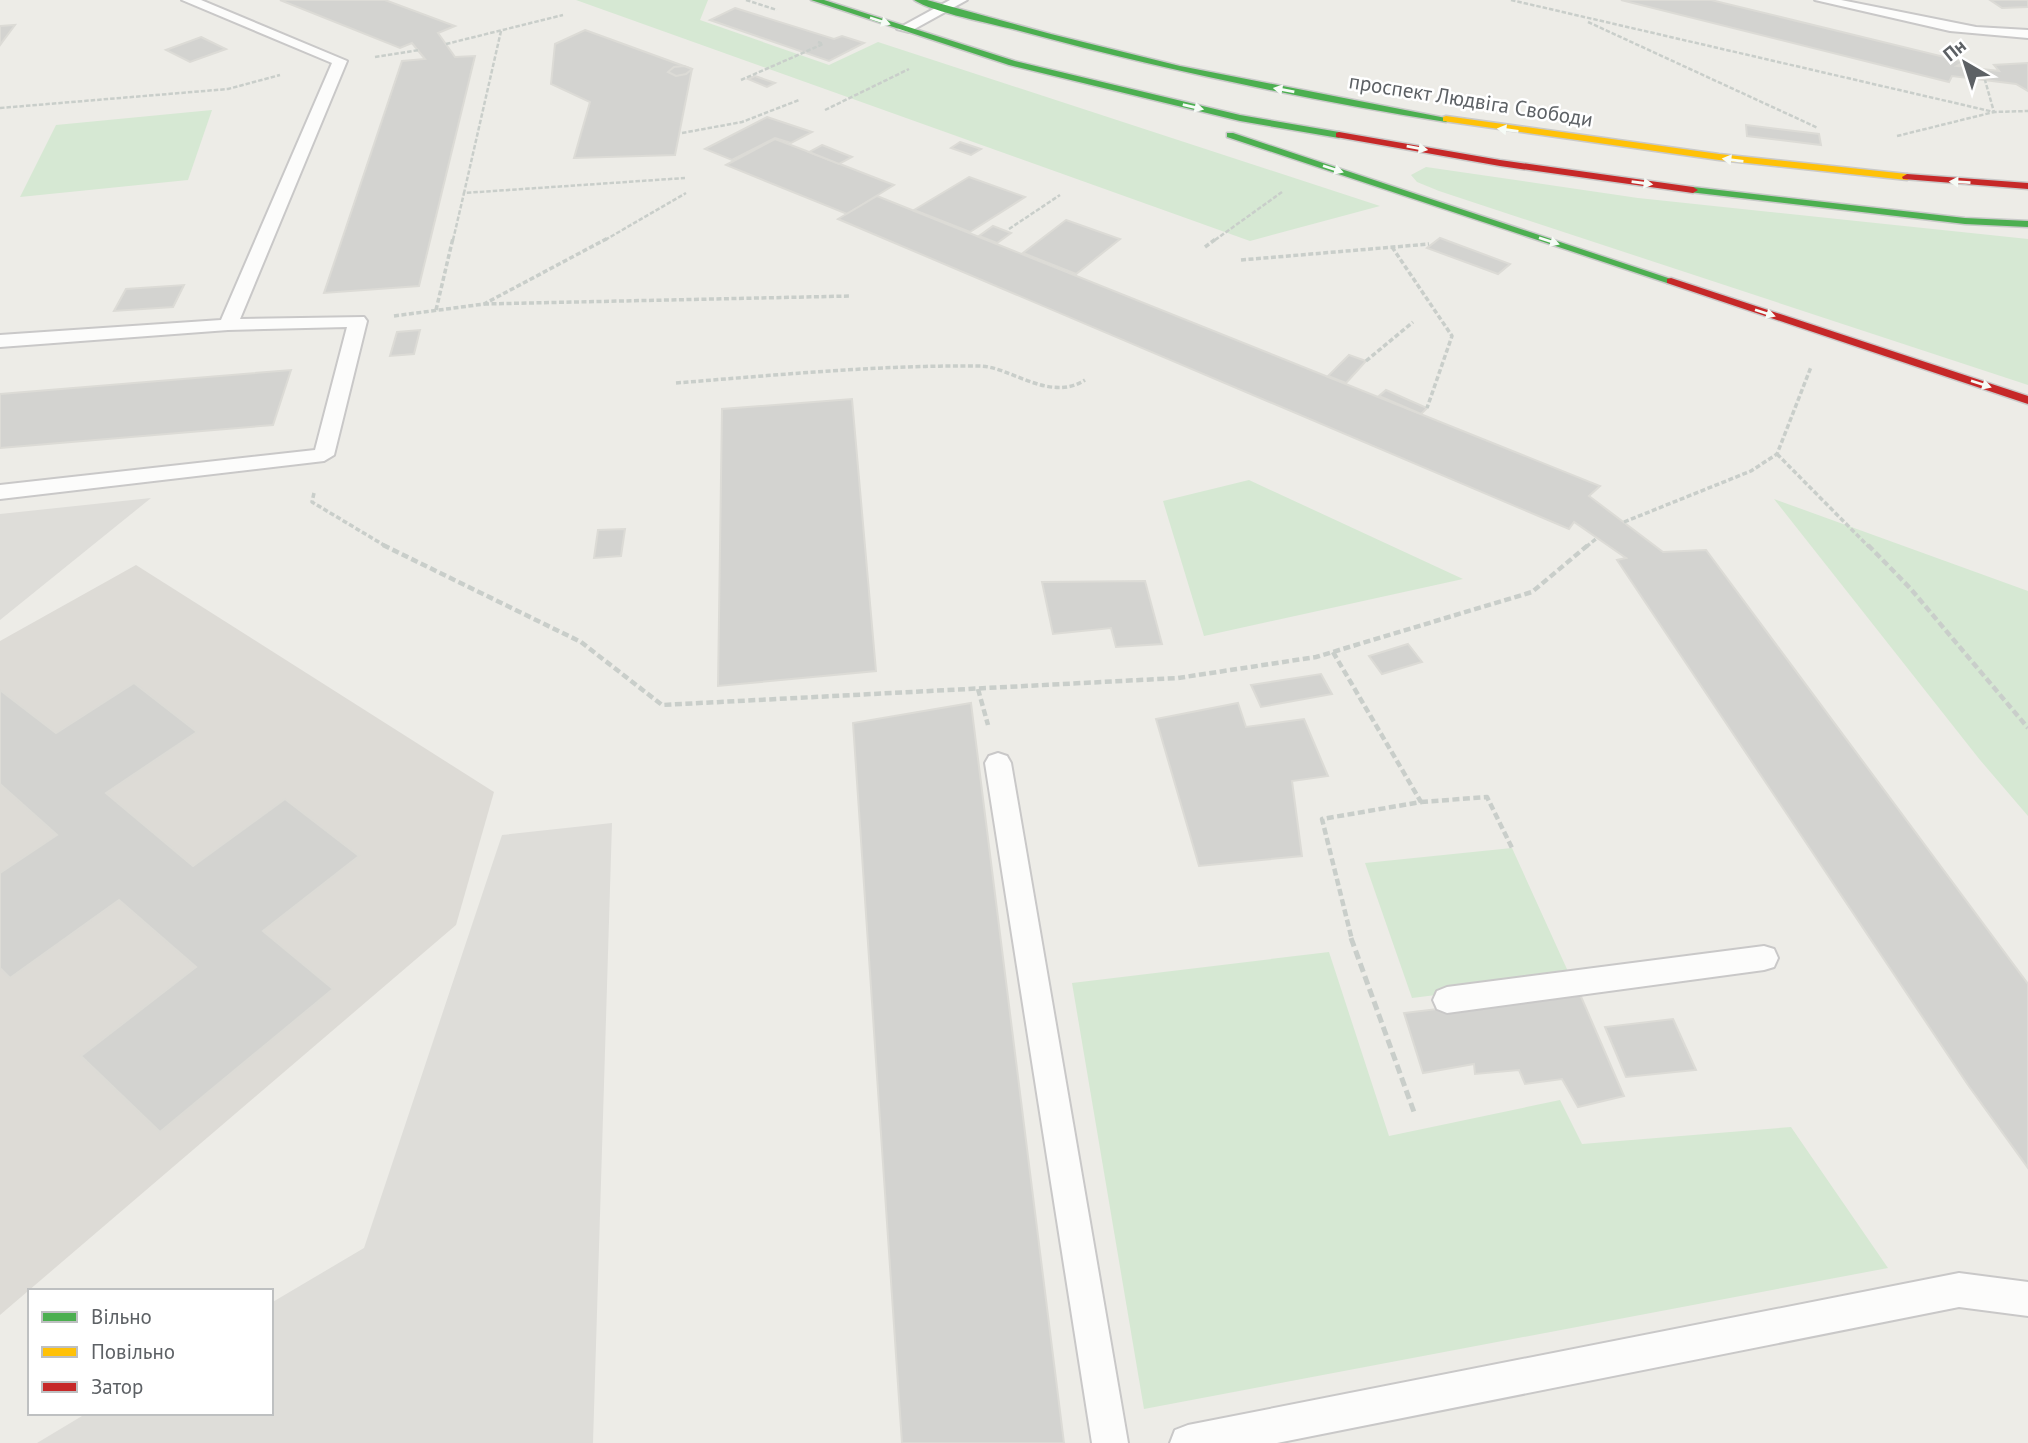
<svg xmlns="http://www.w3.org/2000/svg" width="2028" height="1443" font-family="'PT Sans',sans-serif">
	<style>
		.industrial { fill: #deddd9 }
		.education { fill: #dddbd6 }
		.green { fill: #d6e8d3 }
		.building { fill: #d3d3d0; stroke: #dcdbd6; stroke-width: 2 }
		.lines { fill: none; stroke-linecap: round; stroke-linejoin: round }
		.lane-casing { stroke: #c9c8c8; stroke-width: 4 }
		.fast-casing { stroke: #c9c9c9; stroke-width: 3 }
		.slow-casing { stroke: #c9c9c9; stroke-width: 3 }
		.jam-casing { stroke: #c9c9c9; stroke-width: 3 }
		.path-far3 { stroke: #c9ceca; stroke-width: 2.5; stroke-dasharray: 4.5 2; stroke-linecap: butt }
		.path-far2 { stroke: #c9ceca; stroke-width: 3.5; stroke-dasharray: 5 2.5; stroke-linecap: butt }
		.path-far1 { stroke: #c9ceca; stroke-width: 4.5; stroke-dasharray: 7 3.5; stroke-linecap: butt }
		.path { stroke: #c9ceca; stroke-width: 5; stroke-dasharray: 9 4.5; stroke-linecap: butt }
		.lane { fill: #fcfcfb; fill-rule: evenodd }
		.fast { fill: #4caf50; fill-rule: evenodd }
		.slow { fill: #ffc107; fill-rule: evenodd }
		.jam { fill: #c62828; fill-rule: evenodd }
		.oneway { fill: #f6fbf6 }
		.labels { text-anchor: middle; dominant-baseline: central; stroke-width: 5; stroke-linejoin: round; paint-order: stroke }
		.far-street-label { font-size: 21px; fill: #5d6165; stroke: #fff }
	</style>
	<rect width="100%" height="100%" fill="#edece7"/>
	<g class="industrial">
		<path d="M151 498 0 620V514Z"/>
		<path d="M612 823 593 1443H37L87 1413H271V1303L364 1248 502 835Z"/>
	</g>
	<path class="education" d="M136 565 494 792 456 925 0 1315V641Z"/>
	<g class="green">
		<path d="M576 0H708L700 20 829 65 878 42 1380 206 1250 241Z"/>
		<path d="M212 110 188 180 20 197 56 125Z"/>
		<path d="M1426 167 1638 198 2028 239V385L1439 191 1417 182 1411 175Z"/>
		<path d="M1249 480 1463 579 1204 636 1163 501Z"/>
		<path d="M1774 499 2028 591V816L1980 760Z"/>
		<path d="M1512 848 1571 978 1412 998 1365 863Z"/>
		<path d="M1329 952 1389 1136 1560 1100 1582 1144 1791 1127 1888 1268 1144 1409 1072 983Z"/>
	</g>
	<g class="building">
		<path d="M280 0H385L455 26 438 33 455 57 475 56 419 286 324 293 402 61 425 59 412 43 400 48Z"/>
		<path d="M1621 0H1711L1965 62 1957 66 1999 71 1994 65 2028 63V91L2016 84 1952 76 1949 82Z"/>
		<path d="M1990 0H2028V7L2002 8Z"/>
		<path d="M735 8 834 39 842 36 864 43 829 61 710 20Z"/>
		<path d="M15 25 0 45V26Z"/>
		<path d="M585 30 692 69 675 155 574 158 590 102 551 84 555 44Z"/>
		<path d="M201 37 226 49 190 62 166 50Z"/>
		<path d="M684 66 692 69 686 74 676 76 668 72 674 67Z"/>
		<path d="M755 76 775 83 767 87 748 79Z"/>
		<path d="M767 117 812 132 791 143 775 138 732 160 705 149Z"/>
		<path d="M1746 125 1819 134 1821 145 1747 136Z"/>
		<path d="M775 139 809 152 894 185 847 214 726 165Z"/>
		<path d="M960 142 981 149 971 155 951 148Z"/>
		<path d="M822 145 852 157 839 164 809 152Z"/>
		<path d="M969 177 1025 197 970 232 914 210Z"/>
		<path d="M877 196 1600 486 1589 496 1663 552 1706 550 2028 984V1168L1968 1085 1617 560 1626 558 1574 522 1569 529 838 219Z"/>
		<path d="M1066 220 1120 239 1076 274 1023 253Z"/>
		<path d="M993 226 1011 233 997 243 979 236Z"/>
		<path d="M1440 238 1510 264 1498 274 1427 248Z"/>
		<path d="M184 285 173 307 114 311 126 289Z"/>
		<path d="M420 330 414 354 390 356 397 332Z"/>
		<path d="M1349 355 1366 361 1346 383 1328 376Z"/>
		<path d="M291 370 273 425 0 448V394Z"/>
		<path d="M1386 390 1427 408 1421 414 1379 396Z"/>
		<path d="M852 399 876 671 718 686 722 409Z"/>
		<path d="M625 529 621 556 594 558 598 530Z"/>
		<path d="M1145 581 1162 644 1116 647 1111 628 1053 634 1042 582Z"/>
		<path d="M1408 644 1422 662 1382 674 1369 656Z"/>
		<path d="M1321 674 1332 694 1261 707 1251 685Z"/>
		<path d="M134 683 197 732 106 793 193 866 285 799 359 856 263 931 333 989 160 1132 81 1056 196 967 119 900 10 978 0 968V873L57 835 0 784V690L56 733Z"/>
		<path d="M971 703 1064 1443H902L853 723Z"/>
		<path d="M1238 703 1246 727 1304 719 1328 776 1292 781 1302 856 1199 866 1156 719Z"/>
		<path d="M1579 992 1624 1096 1578 1107 1562 1079 1525 1084 1519 1070 1475 1074 1474 1064 1423 1073 1404 1013Z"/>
		<path d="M1673 1019 1696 1070 1626 1077 1605 1027Z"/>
	</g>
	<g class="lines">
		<defs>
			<g id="lane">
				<path d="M182 0H201L347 61 240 319 364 317 367 321 334 455 324 461 0 499V485L315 450 347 327 228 330 0 347V335L221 320 332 63Z"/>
				<path d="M950 0H967L909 32 897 29Z"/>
				<path d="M1815 0H1841L1976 27 2028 30V38L1950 31Z"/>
				<path d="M998 753 1007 756 1011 763 1128 1443H1092L985 763 989 756Z"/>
				<path d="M1764 946 1774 949 1778 958 1774 967 1764 970 1447 1013 1437 1009 1433 1000 1437 991 1447 987Z"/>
				<path d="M1959 1273 2028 1282V1316L1959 1307 1277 1443H1170L1175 1430 1188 1425Z"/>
			</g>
			<g id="fast">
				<path d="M811 0H824L1015 61 1240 115 1339 132 1344 135 1339 138 1240 121 1009 65Z"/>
				<path d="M914 0H927L1051 34 1180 66 1451 119 1446 122C1303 99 1161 69 1020 31 994 24 934 13 914 0Z"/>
				<path d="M1227 133H1233L1677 281 1667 283 1227 137Z"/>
				<path d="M1693 187 1965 218 2028 221V227L1965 224 1689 192V188Z"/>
			</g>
			<path id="slow" d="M1446 116 1719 154 1907 174 1912 177 1907 180 1719 160 1443 121V117Z"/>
			<g id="jam">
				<path d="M1339 132 1500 160 1693 187 1698 190 1693 193 1500 166 1336 137V133Z"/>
				<path d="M1907 174 2028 183V189L1903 179 1902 177Z"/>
				<path d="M1671 278 2028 396V404L1667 283V279Z"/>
			</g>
		</defs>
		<use href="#lane" class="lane-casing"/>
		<use href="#fast" class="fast-casing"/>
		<use href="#slow" class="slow-casing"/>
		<use href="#jam" class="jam-casing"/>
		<g class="path-far3">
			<path d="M746 0 777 10"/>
			<path d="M1511 0 1994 112 2028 111"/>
			<path d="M1588 22 1818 128"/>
			<path d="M501 31 464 193 685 178"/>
			<path d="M446 44 563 15"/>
			<path d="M375 57 419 50"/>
			<path d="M741 80 823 44 818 42"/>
			<path d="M0 108 228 89 280 75"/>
			<path d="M825 110 909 69"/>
			<path d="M682 133 742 122 799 100"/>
			<path d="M1897 136 1994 112 1985 80"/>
			<path d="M1009 229 1060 195"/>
			<path d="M453 240 464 193"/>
			<path d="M605 240 686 193"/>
			<path d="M1215 240 1282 192"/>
		</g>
		<g class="path-far2">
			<path d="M1205 247 1217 238"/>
			<path d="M1392 247 1452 336 1427 408"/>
			<path d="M1241 260 1429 244"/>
			<path d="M484 304 851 296"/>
			<path d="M436 310 453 238"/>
			<path d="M394 316 484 304 608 238"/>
			<path d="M1366 361 1413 322"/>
			<path d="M676 383C777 375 878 365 979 366 1010 366 1049 403 1085 380"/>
			<path d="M1777 454 1869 547"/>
			<path d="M314 493 312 502 387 547"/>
			<path d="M1624 522 1751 471 1777 454 1811 367"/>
			<path d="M1586 547 1597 538"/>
		</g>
		<g class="path-far1">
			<path d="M383 545 581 642 662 705 1178 678 1316 657 1532 592 1588 545"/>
			<path d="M1868 545 1910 588 2028 728"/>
			<path d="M1333 652 1421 802 1322 819 1352 940"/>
			<path d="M978 689 988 725"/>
			<path d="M1421 802 1487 797 1512 848"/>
		</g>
		<path class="path" d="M1351 938 1414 1112"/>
		<use href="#lane" class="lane"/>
		<use href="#fast" class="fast"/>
		<use href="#slow" class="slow"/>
		<use href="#jam" class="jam"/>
	</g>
	<defs><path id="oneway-solid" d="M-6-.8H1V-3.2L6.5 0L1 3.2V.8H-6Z" transform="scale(1.75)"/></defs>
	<g class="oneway">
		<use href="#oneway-solid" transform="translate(880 21) rotate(18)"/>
		<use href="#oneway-solid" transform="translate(1284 90) rotate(-170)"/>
		<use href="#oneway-solid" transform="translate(1193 107) rotate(13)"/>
		<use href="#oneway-solid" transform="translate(1508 130) rotate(-172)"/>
		<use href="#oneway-solid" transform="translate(1417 148) rotate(10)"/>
		<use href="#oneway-solid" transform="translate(1733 160) rotate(-173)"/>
		<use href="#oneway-solid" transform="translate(1333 169) rotate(18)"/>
		<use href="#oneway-solid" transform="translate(1960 182) rotate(-177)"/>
		<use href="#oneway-solid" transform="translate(1642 183) rotate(8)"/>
		<use href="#oneway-solid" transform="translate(1549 241) rotate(18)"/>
		<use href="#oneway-solid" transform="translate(1765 313) rotate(18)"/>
		<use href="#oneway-solid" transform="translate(1981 384) rotate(18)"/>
	</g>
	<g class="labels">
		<g class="far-street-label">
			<text transform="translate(1471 100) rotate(9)">проспект Людвіга Свободи</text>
		</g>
	</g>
	<rect x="28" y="1289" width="245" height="126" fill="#ffffff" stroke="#bec0c1" stroke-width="2"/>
	<rect x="42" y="1312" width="35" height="10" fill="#4caf50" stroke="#bec0c1" stroke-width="2"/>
	<text x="91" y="1324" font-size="21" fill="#5d6165">Вільно</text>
	<rect x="42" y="1347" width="35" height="10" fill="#ffc107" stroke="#bec0c1" stroke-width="2"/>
	<text x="91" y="1359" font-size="21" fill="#5d6165">Повільно</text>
	<rect x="42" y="1382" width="35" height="10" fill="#c62828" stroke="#bec0c1" stroke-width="2"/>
	<text x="91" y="1394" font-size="21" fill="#5d6165">Затор</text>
	<g transform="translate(1965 63) rotate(321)" stroke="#ffffff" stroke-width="5" paint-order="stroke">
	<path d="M0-5L12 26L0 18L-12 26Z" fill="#5d6165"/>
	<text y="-10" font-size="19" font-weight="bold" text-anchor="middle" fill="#5d6165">Пн</text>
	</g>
</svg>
